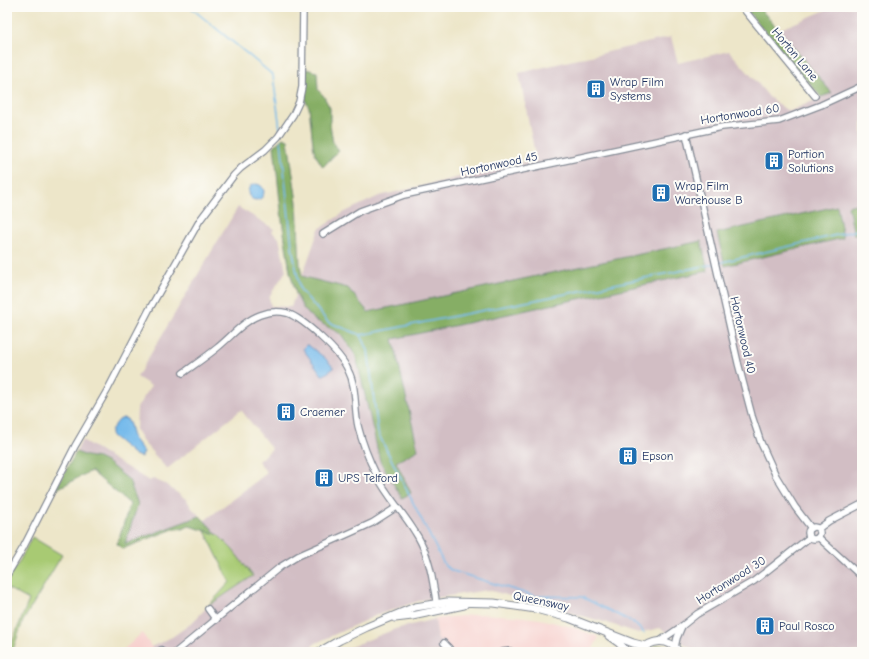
<svg xmlns="http://www.w3.org/2000/svg" width="869" height="659" font-family="'Comic Neue',sans-serif">
	<style>
		.built { fill: #f7d0ce }
		.industrial { fill: #d2bec4 }
		.green { fill: #a8ca73; stroke: #627c68 }
		.forest { fill: #86ae65; stroke: #506e62 }
		.water { fill: #74baeb; stroke: #4874a4 }
		.lines { fill: none; stroke-linecap: round; stroke-linejoin: round }
		.stream { stroke: #74baeb; stroke-width: 1.5 }
		.minor-casing { stroke: #848a94; stroke-width: 8 }
		.major-casing { stroke: #848a94; stroke-width: 9 }
		.minor { stroke: #fff; stroke-width: 5.5 }
		.major { stroke: #fff; stroke-width: 7 }
		.labels { text-anchor: middle; dominant-baseline: central; stroke-width: 4; stroke-linejoin: round; paint-order: stroke }
		.street-label { font-size: 12px; fill: #1b2f5e; stroke: #fdfcf7 }
		.poi-label { font-size: 12px; fill: #1b2f5e; stroke: #fdfcf7; text-anchor: start }
	</style>
	<rect width="100%" height="100%" fill="#fdfcf7"/>
	<filter id="ink" filterUnits="userSpaceOnUse"><feTurbulence type="fractalNoise" baseFrequency=".025" numOctaves="2"/><feDisplacementMap in="SourceGraphic" scale="8" xChannelSelector="R" yChannelSelector="G"/><feConvolveMatrix kernelMatrix="1 2 1 2 8 2 1 2 1" color-interpolation-filters="sRGB"/></filter>
	<filter id="wash" filterUnits="userSpaceOnUse"><feTurbulence type="fractalNoise" baseFrequency=".012" numOctaves="4" result="noise"/><feDisplacementMap in="SourceGraphic" scale="16" xChannelSelector="R" yChannelSelector="G"/><feGaussianBlur stdDeviation="0.9" result="paint"/><feColorMatrix in="noise" values="0 0 0 0 0 0 0 0 0 0 0 0 0 0 0 0 0 1.4 0 .05"/><feComposite in="paint" operator="in"/></filter>
	<g filter="url(#wash)">
		<rect width="100%" height="100%" fill="#ede6c9"/>
		<g class="built">
			<path d="M479 614 516 616 540 619 575 628 599 637 591 652H445L438 639 435 619Z"/>
			<path d="M142 633 155 652H121Z"/>
		</g>
		<g class="industrial">
			<path d="M833 7H862V652H697L660 628 638 633 601 621 488 590 422 600 377 615 316 643 305 652H155L151 647 172 637 192 623 208 606 253 576 232 549 204 521 267 473 258 461 272 449 241 410 167 469 144 443 136 430 137 408 151 386 137 377 238 207 274 229 272 232 279 238 286 271 269 297 271 306 291 307 319 229 345 212 379 196 536 159 519 73 671 37 678 63 729 51 755 80 769 97 785 109 790 111 831 93 778 30Z"/>
			<path d="M82 440 149 481 153 479 165 484 187 500 191 507 200 516 124 544 138 504 98 458 87 456 76 452Z"/>
			<path d="M435 619 438 639 443 640 445 652H338L395 629Z"/>
		</g>
		<g class="green">
			<path d="M205 531 217 534 232 549 253 576 208 606 230 582Z"/>
			<path d="M32 537 62 555 23 621 12 652H7V645L10 647 29 600 7 588V579L18 564Z"/>
			<path d="M660 645 667 647 674 652H645L653 647Z"/>
		</g>
		<g class="forest">
			<path d="M744 7H759L832 93 821 97Z"/>
			<path d="M306 69 317 72 318 90 323 95 330 108V124L333 143 339 150 323 167 315 154 313 145 309 107 305 100Z"/>
			<path d="M283 138 288 140 297 202 300 265 302 276 312 279 348 288 368 312 701 241 708 271 393 339 418 450 396 462 411 493 402 498 380 461 356 356 341 334 313 319 303 308 296 294 290 272 282 220 274 146Z"/>
			<path d="M862 202V234L854 235 848 206Z"/>
			<path d="M837 206 843 238 725 266 717 233Z"/>
			<path d="M76 452 87 456 98 458 108 463 129 480 138 504 125 544 200 516 217 534 189 526 183 529 176 528 122 549 117 544 130 504 91 471 55 490Z"/>
		</g>
		<g class="water">
			<circle cx="256" cy="192" r="8"/>
			<path d="M306 345H308L325 358 334 368 324 375H322L303 349Z"/>
			<path d="M123 418 127 419 130 425 133 438 144 452 141 457 135 455 111 435V430L119 420Z"/>
		</g>
		<g class="lines">
			<g class="stream">
				<path d="M190 7 273 75 280 129"/>
				<path d="M281 140 292 247 300 289 328 322 361 335 714 264"/>
				<path d="M718 263 862 229"/>
				<path d="M361 335 368 350 378 433 445 566 453 571 534 596 582 597 634 623 644 633"/>
			</g>
		</g>
	</g>
	<g filter="url(#ink)">
		<g class="lines">
			<defs>
				<g id="minor">
					<path d="M742 7 815 96"/>
					<path d="M686 134 738 363 752 416 761 443 776 476 795 507 811 528"/>
					<path d="M323 234 360 211 404 195 722 127 779 121 821 105 862 86"/>
					<path d="M183 373C194 365 206 357 217 348 231 337 243 321 260 315 268 312 278 311 287 313 304 319 341 353 348 370 357 387 354 408 358 426 362 442 369 460 376 474 386 495 403 512 415 532 425 547 430 565 433 583 434 590 436 596 436 603"/>
					<circle cx="814" cy="533" r="6"/>
					<path d="M818 529 829 521 862 504"/>
					<path d="M818 537 862 577"/>
					<path d="M7 575 23 548 75 446 108 389 149 310 200 220 234 175 241 168 265 150 278 137 293 115 299 102 302 87 303 7"/>
					<path d="M208 609 216 620"/>
					<path d="M660 641 682 626 697 614 754 581 810 537"/>
					<path d="M444 643 449 648 451 652"/>
					<path d="M675 647 677 638 682 626"/>
					<path d="M161 650 162 652"/>
					<path d="M176 652 280 567 298 556 350 533 372 523 397 507"/>
					<path d="M502 652 510 651"/>
				</g>
				<g id="major">
					<path d="M395 618 412 616 464 605"/>
					<path d="M609 636 619 643 627 652"/>
					<path d="M319 652 340 640 367 627 415 607 447 602 494 603 536 609 569 618 633 643 645 646"/>
					<path d="M640 652C650 639 669 637 679 652"/>
				</g>
			</defs>
			<use href="#minor" class="minor-casing"/>
			<use href="#major" class="major-casing"/>
			<use href="#minor" class="minor"/>
			<use href="#major" class="major"/>
		</g>
	</g>
	<defs>
		<symbol id="building-square" viewBox="-11 -11 22 22"><rect x="-9" y="-9" width="18" height="18" rx="4" fill="#1f6fb2" stroke="#fdfcf7"/><path d="M-4-6H4V6H1V3H-1V6H-4ZM-2.5-4.3h1.7v1.8h-1.7ZM.8-4.3h1.7v1.8H.8ZM-2.5-1h1.7V.8h-1.7ZM.8-1h1.7V.8H.8Z" fill="#fff"/></symbol>
	</defs>
	<g fill-rule="evenodd">
		<use href="#building-square" x="585" y="78" width="22" height="22"/>
		<use href="#building-square" x="763" y="150" width="22" height="22"/>
		<use href="#building-square" x="650" y="182" width="22" height="22"/>
		<use href="#building-square" x="275" y="401" width="22" height="22"/>
		<use href="#building-square" x="617" y="445" width="22" height="22"/>
		<use href="#building-square" x="313" y="467" width="22" height="22"/>
		<use href="#building-square" x="754" y="615" width="22" height="22"/>
	</g>
	<g class="labels">
		<g class="street-label">
			<text transform="translate(795 54) rotate(50)">Horton Lane</text>
			<text transform="translate(740 114) rotate(-9)">Hortonwood 60</text>
			<text transform="translate(499 164) rotate(-12)">Hortonwood 45</text>
			<text transform="translate(743 335) rotate(77)">Hortonwood 40</text>
			<text transform="translate(731 580) rotate(-32)">Hortonwood 30</text>
			<text transform="translate(541 601) rotate(12)">Queensway</text>
		</g>
		<g class="poi-label">
			<text x="610" y="82">Wrap Film<tspan x="610" dy="14">Systems</tspan></text>
			<text x="788" y="154">Portion<tspan x="788" dy="14">Solutions</tspan></text>
			<text x="675" y="186">Wrap Film<tspan x="675" dy="14">Warehouse B</tspan></text>
			<text x="300" y="412">Craemer</text>
			<text x="642" y="456">Epson</text>
			<text x="338" y="478">UPS Telford</text>
			<text x="779" y="626">Paul Rosco</text>
		</g>
	</g>
	<rect width="869" height="659" fill="none" stroke="#fdfcf7" stroke-width="24"/>
</svg>
